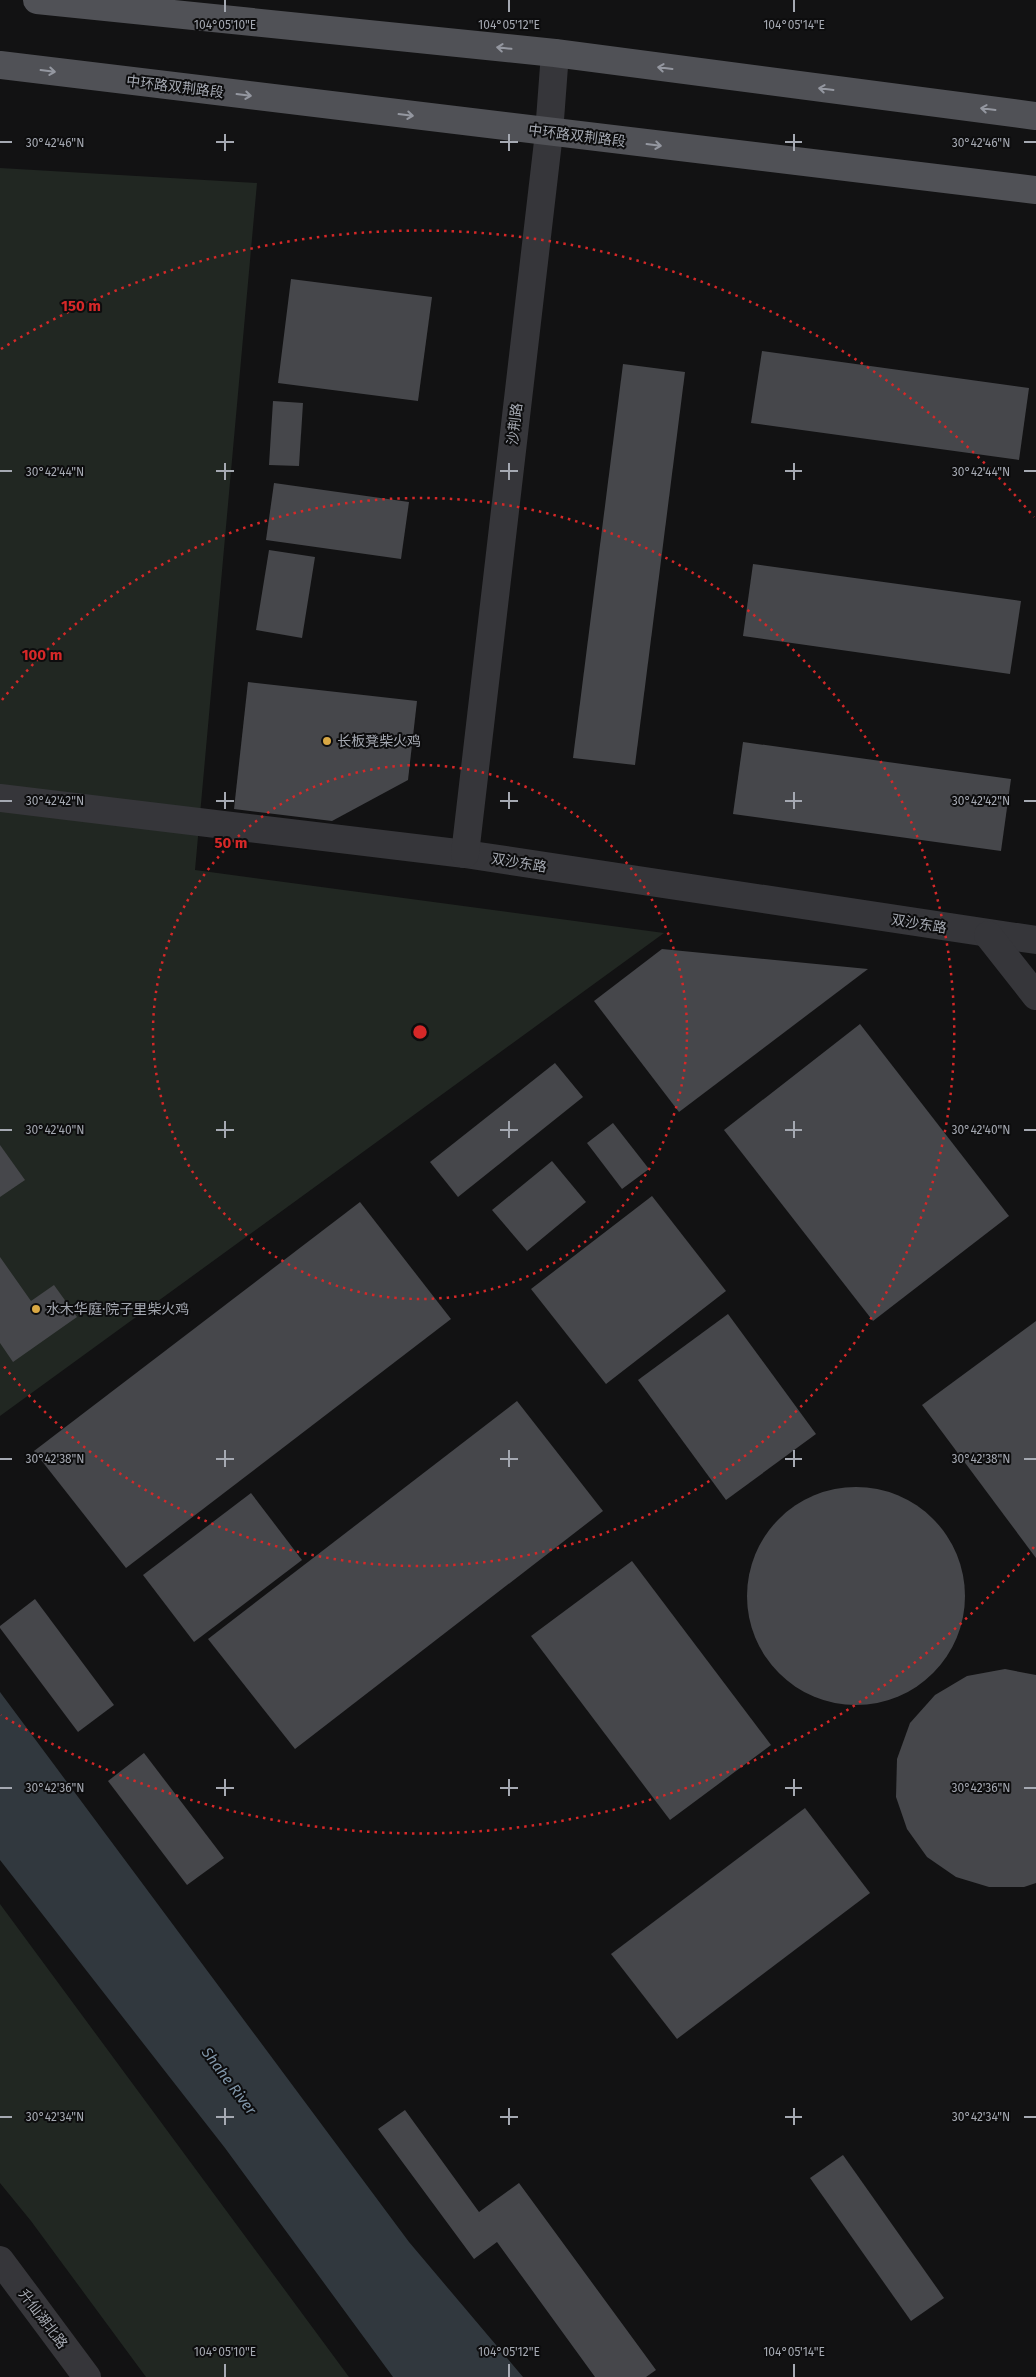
<svg xmlns="http://www.w3.org/2000/svg" width="1036" height="2377" font-family="'Fira Sans','Noto Sans SC',sans-serif">
	<style>
		.green { fill: #212722 }
		.water { fill: #31383e }
		.building { fill: #46474b }
		.lines { fill: none; stroke-linecap: round; stroke-linejoin: round }
		.minor { stroke: #36363a; stroke-width: 28 }
		.primary { stroke: #505156; stroke-width: 28 }
		.oneway { stroke: #9497a0 }
		.ticks { fill: none; stroke: #a5a9b2; stroke-width: 2 }
		.ring { fill: none; stroke: #d62828; stroke-width: 2.5; stroke-dasharray: 2.5 5 }
		.poi-dot { fill: #d9a844; stroke: #0d0d0e; stroke-width: 2 }
		.labels { text-anchor: middle; dominant-baseline: central; stroke-width: 4; stroke-linejoin: round; paint-order: stroke }
		.street-label { font-size: 14px; fill: #a5a9b2; stroke: #0d0d0e }
		.poi-label { font-size: 14px; fill: #a5a9b2; stroke: #0d0d0e; text-anchor: start }
		.water-label { font-size: 15px; font-style: italic; fill: #8096a9; stroke: #0d0d0e }
		.ticks-label { font-size: 12px; text-anchor: middle; fill: #a5a9b2; stroke: #0d0d0e; stroke-width: 4; stroke-linejoin: round; paint-order: stroke }
		.centre { fill: #d62828; stroke: #0d0d0e; stroke-width: 2.5 }
		.ring-label { font-size: 15px; text-anchor: middle; font-weight: bold; fill: #d62828; stroke: #0d0d0e; stroke-width: 4; stroke-linejoin: round; paint-order: stroke }
	</style>
	<rect width="100%" height="100%" fill="#121213"/>
	<g class="green">
		<path d="M0 168 257 183 195 870 664 933 0 1416Z"/>
		<path d="M0 1904 349 2377H146L31 2221 0 2183Z"/>
	</g>
	<path class="water" d="M0 1692 409 2242 523 2377H393L225 2148 0 1860Z"/>
	<g class="building">
		<path d="M291 279 432 297 418 401 278 383Z"/>
		<path d="M762 351 1029 388 1019 460 751 423Z"/>
		<path d="M623 364 685 372 635 765 573 758Z"/>
		<path d="M273 401 303 403 299 466 269 465Z"/>
		<path d="M274 483 409 502 401 559 266 540Z"/>
		<path d="M269 550 315 557 302 638 256 630Z"/>
		<path d="M753 564 1021 601 1010 674 743 636Z"/>
		<path d="M248 682 417 701 408 780 332 821 234 809Z"/>
		<path d="M743 742 1011 779 1001 851 733 814Z"/>
		<path d="M662 949 868 969 679 1112 594 1001Z"/>
		<path d="M860 1024 1009 1216 873 1321 724 1130Z"/>
		<path d="M555 1063 583 1097 458 1197 430 1162Z"/>
		<path d="M613 1123 649 1169 622 1189 587 1143Z"/>
		<path d="M0 1145 25 1180 0 1197Z"/>
		<path d="M552 1161 586 1202 527 1251 492 1210Z"/>
		<path d="M652 1196 726 1291 606 1384 531 1289Z"/>
		<path d="M360 1202 451 1319 126 1568 34 1451Z"/>
		<path d="M0 1257 31 1301 54 1285 77 1317 13 1362 0 1343Z"/>
		<path d="M728 1314 816 1434 726 1500 638 1380Z"/>
		<path d="M1036 1321V1558L922 1405Z"/>
		<path d="M517 1401 603 1511 295 1749 208 1639Z"/>
		<circle cx="856" cy="1596" r="109"/>
		<path d="M251 1493 302 1560 194 1642 143 1575Z"/>
		<path d="M632 1561 771 1745 670 1820 531 1636Z"/>
		<path d="M35 1599 114 1705 78 1732 0 1628V1626Z"/>
		<path d="M1005 1669 1036 1675V1883L1024 1887H989L956 1877 927 1857 907 1829 896 1797 897 1759 910 1723 935 1695 967 1676Z"/>
		<path d="M144 1753 224 1858 187 1885 108 1781Z"/>
		<path d="M805 1808 870 1893 677 2039 611 1954Z"/>
		<path d="M405 2110 479 2212 519 2183 656 2370 646 2377H595L497 2242 474 2259 378 2129Z"/>
		<path d="M843 2155 944 2298 911 2321 810 2178Z"/>
	</g>
	<g class="lines">
		<g class="minor">
			<path d="M0 798 465 854 1036 940"/>
			<path d="M465 854 549 133 555 53"/>
			<path d="M988 935 1036 996"/>
			<path d="M0 2260 87 2377"/>
		</g>
		<g class="primary">
			<path d="M37 0 555 53 1036 116"/>
			<path d="M0 65 1036 190"/>
		</g>
	</g>
	<defs><path id="oneway-shaft" d="M-6 0H5M1.5-3L5.5 0L1.5 3" fill="none" stroke-width="1.6" stroke-linecap="round" stroke-linejoin="round" transform="scale(1.25)"/></defs>
	<g class="oneway">
		<use href="#oneway-shaft" transform="translate(504 48) rotate(-174)"/>
		<use href="#oneway-shaft" transform="translate(665 68) rotate(-173)"/>
		<use href="#oneway-shaft" transform="translate(48 71) rotate(7)"/>
		<use href="#oneway-shaft" transform="translate(826 89) rotate(-173)"/>
		<use href="#oneway-shaft" transform="translate(244 95) rotate(7)"/>
		<use href="#oneway-shaft" transform="translate(988 109) rotate(-173)"/>
		<use href="#oneway-shaft" transform="translate(406 115) rotate(7)"/>
		<use href="#oneway-shaft" transform="translate(654 145) rotate(7)"/>
	</g>
	<path class="ticks" d="M225 0V12M509 0V12M794 0V12M225 134V151M509 134V151M794 134V151M0 142H12M216 142H234M500 142H518M785 142H802M1024 142H1036M225 463V480M509 463V480M794 463V480M0 471H12M216 471H234M500 471H518M785 471H802M1024 471H1036M225 792V809M509 792V809M794 792V809M0 801H12M216 801H234M500 801H518M785 801H802M1024 801H1036M225 1121V1138M509 1121V1138M794 1121V1138M0 1130H12M216 1130H234M500 1130H518M785 1130H802M1024 1130H1036M225 1450V1467M509 1450V1467M794 1450V1467M0 1459H12M216 1459H234M500 1459H518M785 1459H802M1024 1459H1036M225 1779V1796M509 1779V1796M794 1779V1796M0 1788H12M216 1788H234M500 1788H518M785 1788H802M1024 1788H1036M225 2108V2125M509 2108V2125M794 2108V2125M0 2117H12M216 2117H234M500 2117H518M785 2117H802M1024 2117H1036M225 2364V2377M509 2364V2377M794 2364V2377"/>
	<g class="ring">
		<circle cx="420" cy="1032" r="267"/>
		<path d="M2 700A534 534 0 1 1 2 1364"/>
		<path d="M1034 1547A801 801 0 0 1 1 1715M1 349A801 801 0 0 1 1034 517"/>
	</g>
	<g class="poi-dot">
		<circle cx="327" cy="741" r="5"/>
		<circle cx="36" cy="1309" r="5"/>
	</g>
	<g class="labels">
		<g class="street-label">
			<text transform="translate(175 87) rotate(7)">中环路双荆路段</text>
			<text transform="translate(577 136) rotate(7)">中环路双荆路段</text>
			<text transform="translate(515 424) rotate(-83)">沙荆路</text>
			<text transform="translate(519 863) rotate(9)">双沙东路</text>
			<text transform="translate(919 924) rotate(9)">双沙东路</text>
			<text transform="translate(43 2319) rotate(53)">升仙湖北路</text>
		</g>
		<g class="poi-label">
			<text x="337" y="741">长板凳柴火鸡</text>
			<text x="46" y="1309">水木华庭·院子里柴火鸡</text>
		</g>
		<g class="water-label">
			<text transform="translate(229 2081) rotate(53)">Shahe River</text>
		</g>
	</g>
	<g class="ticks-label">
		<text x="225" y="29">104°05'10"E</text>
		<text x="509" y="29">104°05'12"E</text>
		<text x="794" y="29">104°05'14"E</text>
		<text x="55" y="147">30°42'46"N</text>
		<text x="981" y="147">30°42'46"N</text>
		<text x="55" y="476">30°42'44"N</text>
		<text x="981" y="476">30°42'44"N</text>
		<text x="55" y="805">30°42'42"N</text>
		<text x="981" y="805">30°42'42"N</text>
		<text x="55" y="1134">30°42'40"N</text>
		<text x="981" y="1134">30°42'40"N</text>
		<text x="55" y="1463">30°42'38"N</text>
		<text x="981" y="1463">30°42'38"N</text>
		<text x="55" y="1792">30°42'36"N</text>
		<text x="981" y="1792">30°42'36"N</text>
		<text x="55" y="2121">30°42'34"N</text>
		<text x="981" y="2121">30°42'34"N</text>
		<text x="225" y="2356">104°05'10"E</text>
		<text x="509" y="2356">104°05'12"E</text>
		<text x="794" y="2356">104°05'14"E</text>
	</g>
	<circle cx="420" cy="1032" r="8" class="centre"/>
	<g class="ring-label">
		<text x="81" y="311">150 m</text>
		<text x="42" y="660">100 m</text>
		<text x="231" y="848">50 m</text>
	</g>
</svg>
